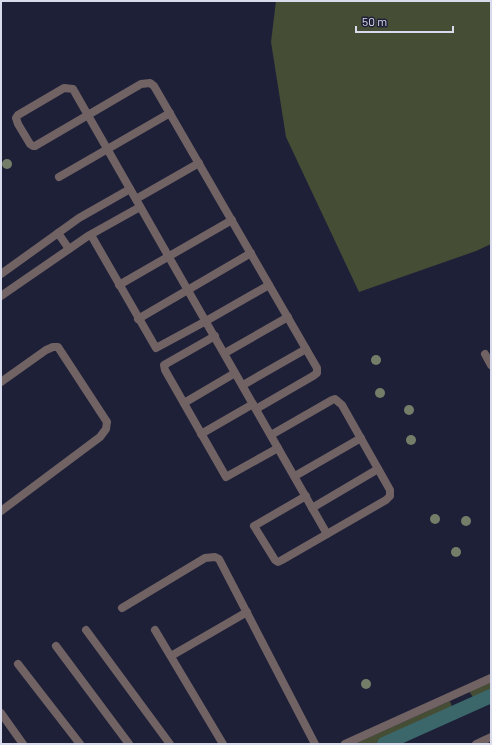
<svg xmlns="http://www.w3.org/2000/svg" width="492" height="745" font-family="Barlow,sans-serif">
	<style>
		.green { fill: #464d35 }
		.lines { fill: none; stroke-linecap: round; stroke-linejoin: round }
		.canal { stroke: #3b676b; stroke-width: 14 }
		.minor { stroke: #716264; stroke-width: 8 }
		.tertiary { stroke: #716264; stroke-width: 8 }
		.tree { fill: #737d68 }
	</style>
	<rect width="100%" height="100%" fill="#1e2038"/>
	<g class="green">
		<path d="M276 1H491V244L476 251 359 292 286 137 271 42Z"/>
		<path d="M491 682V692L474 699 469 691Z"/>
		<path d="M450 701 452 707 374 744H354Z"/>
	</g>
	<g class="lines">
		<path class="canal" d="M384 744 491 696"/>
		<g class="minor">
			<path d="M59 177 170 113"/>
			<path d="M136 199 199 163"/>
			<path d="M58 233 69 249"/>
			<path d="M91 235 156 348 206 321 269 285"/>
			<path d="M1 274 79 218 130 189"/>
			<path d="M119 285 232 220"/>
			<path d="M1 296 88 236 140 207"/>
			<path d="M138 319 251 253"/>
			<path d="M215 336 164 365 165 370 226 477 278 448"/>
			<path d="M225 353 288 317"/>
			<path d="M485 354 491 365"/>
			<path d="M1 382 46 350 53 347H58L107 422 106 429 100 437 1 511"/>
			<path d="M243 385 306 349"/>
			<path d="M184 403 235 373"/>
			<path d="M256 409 313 376 317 373V368L154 86 150 83 141 84 35 146H33L30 144 18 124 16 118 18 115 64 88 73 89 327 534"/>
			<path d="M201 434 253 404"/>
			<path d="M271 435 332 400 335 399 342 405 390 490V496L386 500 282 560 278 562 275 560 254 526 306 496"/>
			<path d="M295 476 361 438"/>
			<path d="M312 508 378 469"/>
			<path d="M122 608 205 558 215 557 219 559 315 744"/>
			<path d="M86 630 170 744"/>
			<path d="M155 630 223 744"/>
			<path d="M56 646 129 744"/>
			<path d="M171 656 247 612"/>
			<path d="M18 664 80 744"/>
		</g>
		<g class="tertiary">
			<path d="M1 713 23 744"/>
			<path d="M345 744 491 678"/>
			<path d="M476 744 491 737"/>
		</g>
	</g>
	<g class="tree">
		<circle cx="7" cy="164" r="5"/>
		<circle cx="376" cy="360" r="5"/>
		<circle cx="380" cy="393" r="5"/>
		<circle cx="409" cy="410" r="5"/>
		<circle cx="411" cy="440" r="5"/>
		<circle cx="435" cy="519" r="5"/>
		<circle cx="466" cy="521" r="5"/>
		<circle cx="456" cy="552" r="5"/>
		<circle cx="366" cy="684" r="5"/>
	</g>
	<rect width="492" height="745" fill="none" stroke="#d8dbeb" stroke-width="4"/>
	<path d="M356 26v6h97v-6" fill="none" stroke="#d8dbeb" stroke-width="2"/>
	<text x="362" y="26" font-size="12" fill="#d8dbeb" stroke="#1e2038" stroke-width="3" paint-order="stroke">50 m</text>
</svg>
